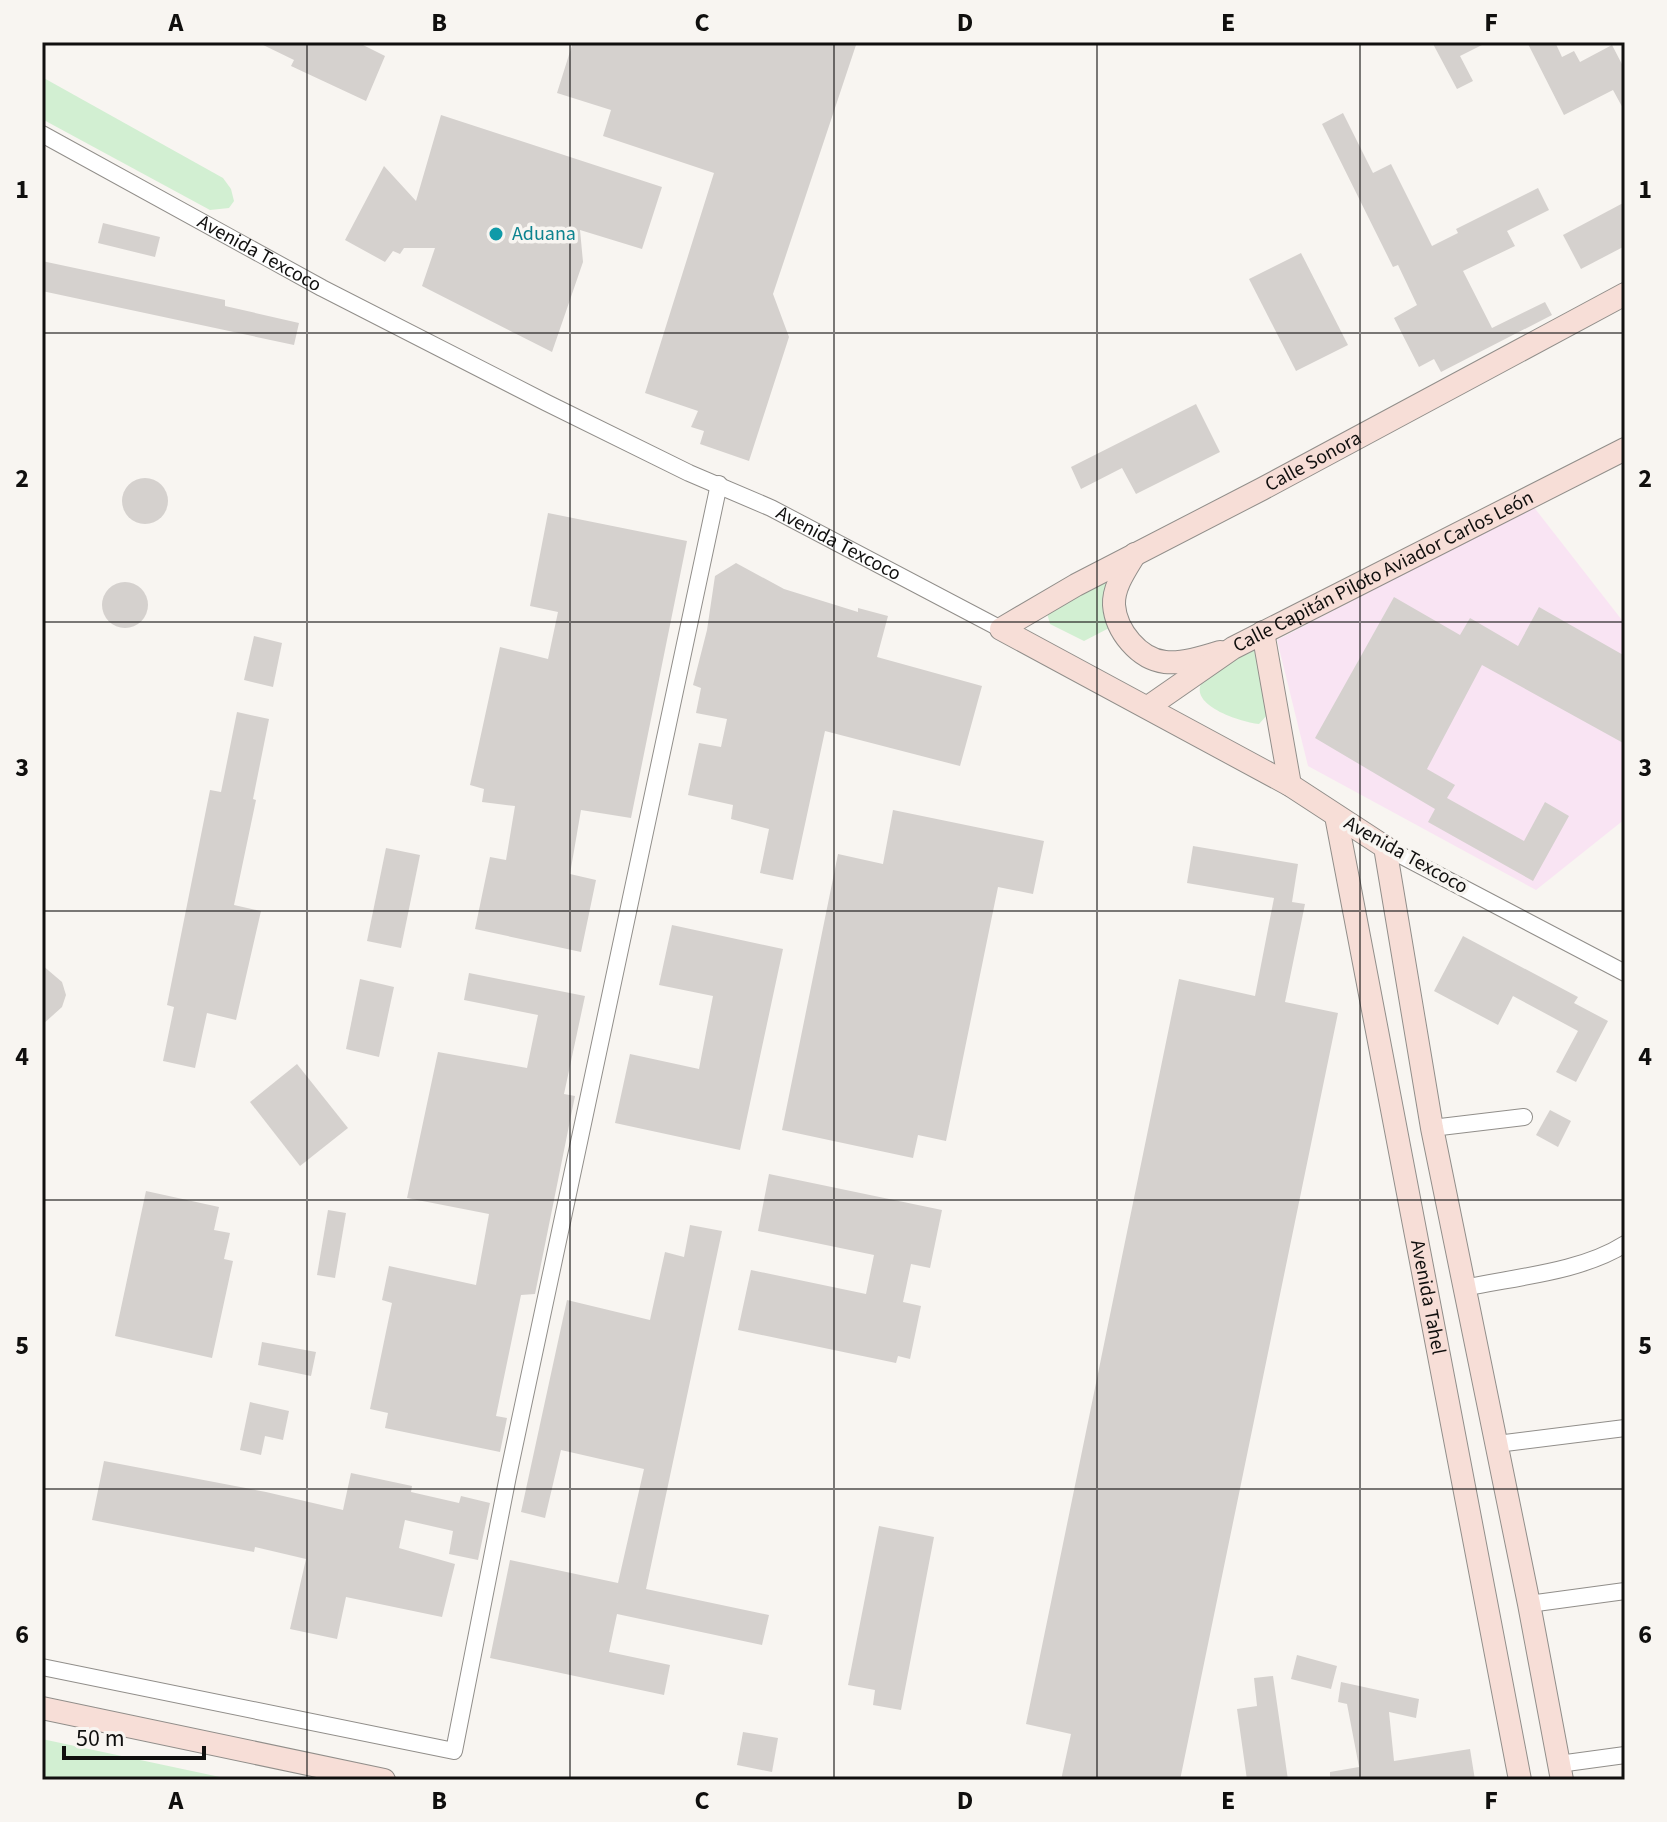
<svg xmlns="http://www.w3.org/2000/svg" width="1667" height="1822" font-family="'Source Sans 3',sans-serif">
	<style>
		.education { fill: #f9e4f3 }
		.green { fill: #d2efd2 }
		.building { fill: #d5d1ce }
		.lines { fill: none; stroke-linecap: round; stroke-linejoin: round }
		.street-casing { stroke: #918e8a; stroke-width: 18 }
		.secondary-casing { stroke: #918e8a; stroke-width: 24 }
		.street { stroke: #fff; stroke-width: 16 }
		.secondary { stroke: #f7ded7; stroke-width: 22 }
		.grid { fill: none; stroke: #100f0e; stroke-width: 2; stroke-opacity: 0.55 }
		.culture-dot { fill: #0f9aa8; stroke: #f8f5f1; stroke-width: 3 }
		.labels { text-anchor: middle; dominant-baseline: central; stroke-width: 7; stroke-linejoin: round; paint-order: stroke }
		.culture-label { font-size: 20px; fill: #0d838f; stroke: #f8f5f1; text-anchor: start }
		.street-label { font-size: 20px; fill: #100f0e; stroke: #f8f5f1 }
		.neatline { fill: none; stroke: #100f0e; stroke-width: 3 }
		.grid-label { font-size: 26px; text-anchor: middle; font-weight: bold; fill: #100f0e }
	</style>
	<rect width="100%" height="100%" fill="#f8f5f1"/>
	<path class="education" d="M1533 506 1625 624V819L1536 890 1308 766 1277 640Z"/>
	<g class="green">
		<path d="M42 77 223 178 231 189 234 201 229 208 210 210 42 119Z"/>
		<path d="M1108 581 1113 626 1084 641 1050 624 1047 613Z"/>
		<path d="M1254 649 1268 714 1259 724C1240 722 1176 702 1209 674 1222 664 1240 657 1254 649Z"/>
		<path d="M42 1739 234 1780H42Z"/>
	</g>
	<g class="building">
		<path d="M257 42H357L385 56 366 101 291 66 294 60Z"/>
		<path d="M573 42H857L773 294 789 337 749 461 700 444 704 431 691 427 698 411 645 393 714 173 603 136 611 110 557 93Z"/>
		<path d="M1432 42H1488L1460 56 1473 81 1457 89Z"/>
		<path d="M1527 42H1555L1562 57 1574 51 1580 62 1612 45 1625 70V112L1613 90 1564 115Z"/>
		<path d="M1343 113 1373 173 1391 164 1432 246 1458 233 1456 229 1538 188 1549 210 1507 231 1515 246 1463 271 1492 328 1545 302 1552 315 1441 372 1434 359 1419 367 1394 318 1417 305 1398 265 1393 267 1322 124Z"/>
		<path d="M441 115 662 187 642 249 580 230 583 262 552 352 422 286 435 248H404L400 254 393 251 385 262 345 240 384 166 416 201Z"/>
		<path d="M1625 202V246L1581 269 1563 235Z"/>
		<path d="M103 223 160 237 155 257 98 243Z"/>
		<path d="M1301 253 1348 345 1296 371 1249 279Z"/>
		<path d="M42 261 225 300V306L299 323 294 345 42 291Z"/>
		<path d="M1196 404 1220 452 1136 494 1122 468 1081 489 1071 467Z"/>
		<circle cx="145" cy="501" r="23"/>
		<path d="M548 513 687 541 631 818 581 810 570 874 596 880 581 952 475 929 490 857 506 860 515 806 482 802 484 789 470 785 500 647 548 659 558 612 530 606Z"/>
		<path d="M736 563 784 589 858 612V608L888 616 877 657 982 686 960 766 825 731 793 880 760 873 769 829 731 819 733 805 688 795 699 743 721 747 727 719 696 713 701 688 693 685 707 630 715 576Z"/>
		<circle cx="125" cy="605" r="23"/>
		<path d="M1394 597 1460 635 1470 618 1518 646 1539 607 1625 656V744L1482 665 1427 769 1455 785 1447 798 1524 841 1545 802 1569 816 1533 881 1428 822 1435 809 1315 738Z"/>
		<path d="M254 636 282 643 273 687 244 680Z"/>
		<path d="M237 712 269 719 253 799 256 800 234 905 261 911 236 1020 207 1013 195 1068 163 1061 174 1007 167 1005 210 790 221 792Z"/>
		<path d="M893 810 1044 841 1033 894 998 887 946 1141 918 1135 913 1158 782 1130 838 854 883 864Z"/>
		<path d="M1193 846 1298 864 1292 902 1305 904 1285 1002 1338 1013 1180 1780H1061L1071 1734 1026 1724 1179 979 1255 996 1274 898 1187 883Z"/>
		<path d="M386 848 420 855 401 948 367 941Z"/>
		<path d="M672 925 783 949 740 1150 615 1123 630 1054 699 1069 713 996 659 985Z"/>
		<path d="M1463 936 1578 997 1574 1003 1608 1021 1576 1082 1556 1072 1578 1031 1513 996 1498 1025 1434 991Z"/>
		<path d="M42 965 62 982 66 995 62 1007 42 1025Z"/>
		<path d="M469 973 585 996 564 1094 575 1096 535 1294 521 1295 496 1416 507 1418 500 1452 385 1428 388 1413 370 1409 392 1303 382 1300 389 1266 476 1285 489 1214 407 1198 438 1052 527 1068 538 1015 464 1000Z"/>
		<path d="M360 979 394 987 379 1057 346 1049Z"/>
		<path d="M297 1064 348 1128 300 1166 250 1102Z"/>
		<path d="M1550 1110 1571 1121 1558 1147 1536 1135Z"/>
		<path d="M769 1174 942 1210 930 1268 911 1264 903 1302 921 1306 910 1359 898 1356 896 1363 738 1330 751 1270 866 1294 874 1255 758 1231Z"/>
		<path d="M146 1191 219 1207 214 1230 230 1233 224 1259 233 1261 212 1358 115 1336Z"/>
		<path d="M328 1210 346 1213 335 1278 317 1275Z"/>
		<path d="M690 1225 722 1231 646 1589 769 1615 762 1645 617 1614 609 1652 670 1665 664 1695 490 1658 510 1560 618 1583 644 1469 561 1450 545 1518 521 1512 567 1300 650 1320 665 1252 684 1257Z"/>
		<path d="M262 1342 316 1352 311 1376 258 1365Z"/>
		<path d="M250 1402 289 1411 283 1440 265 1436 261 1455 240 1450Z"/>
		<path d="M104 1461 266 1492 343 1510 351 1473 412 1486 411 1492 459 1503 461 1496 490 1503 478 1560 449 1554 453 1531 405 1520 399 1548 455 1564 442 1617 346 1597 337 1639 290 1629 306 1559 255 1547 254 1552 92 1520Z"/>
		<path d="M879 1526 934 1537 901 1710 873 1705 875 1690 848 1685Z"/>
		<path d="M1297 1655 1337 1666 1331 1689 1291 1679Z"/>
		<path d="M1273 1676 1288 1780H1247L1237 1709 1257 1706 1254 1678Z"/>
		<path d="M1341 1682 1419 1699 1416 1718 1389 1712 1394 1761 1470 1749 1475 1780H1330V1772L1359 1767 1347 1704 1338 1702Z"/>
		<path d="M743 1732 778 1738 772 1772 737 1765Z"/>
	</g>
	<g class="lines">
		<defs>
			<g id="street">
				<path id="s1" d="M42 134 322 288 547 403 689 473 771 508 1001 629"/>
				<path d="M1385 847 1625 973"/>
				<path d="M1432 1128 1524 1117"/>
				<path d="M1464 1288C1515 1277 1581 1272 1625 1244"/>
				<path d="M1497 1444 1625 1428"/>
				<path d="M1529 1604 1625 1591"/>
				<path d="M42 1667 454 1751 508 1476 719 484"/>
				<path d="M1559 1764 1625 1755"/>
			</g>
			<g id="secondary">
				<path d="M1135 554C1126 569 1113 587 1114 605 1116 631 1139 659 1165 662 1182 664 1204 657 1220 652"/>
				<path d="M1263 632 1290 785"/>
				<path id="s2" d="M1148 707 1233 648 1625 449"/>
				<path id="s3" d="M1336 816 1520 1780"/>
				<path d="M42 1708 384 1780"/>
				<path id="s4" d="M1562 1780 1529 1604 1432 1128 1385 847 1290 785 1001 629 1076 585 1262 489 1625 294"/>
			</g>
		</defs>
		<use href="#street" class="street-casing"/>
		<use href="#secondary" class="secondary-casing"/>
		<use href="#street" class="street"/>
		<use href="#secondary" class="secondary"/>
	</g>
	<path class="grid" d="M307 42V1780M570 42V1780M834 42V1780M1097 42V1780M1360 42V1780M42 333H1625M42 622H1625M42 911H1625M42 1200H1625M42 1489H1625"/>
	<circle class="culture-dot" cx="496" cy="234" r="8"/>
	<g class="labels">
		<g class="culture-label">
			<text x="512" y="234">Aduana</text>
		</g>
		<g class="street-label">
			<text stroke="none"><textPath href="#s1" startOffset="248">Avenida Texcoco</textPath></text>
			<text stroke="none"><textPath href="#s4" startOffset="1746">Calle Sonora</textPath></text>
			<text stroke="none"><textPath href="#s1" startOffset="896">Avenida Texcoco</textPath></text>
			<text stroke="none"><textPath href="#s2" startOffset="272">Calle Capitán Piloto Aviador Carlos León</textPath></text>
			<text transform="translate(1406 855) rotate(29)">Avenida Texcoco</text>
			<text stroke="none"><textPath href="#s3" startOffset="490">Avenida Tahel</textPath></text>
		</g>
	</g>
	<rect width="1667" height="1822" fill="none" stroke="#f8f5f1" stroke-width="88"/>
	<path d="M64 1746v12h140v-12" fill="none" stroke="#100f0e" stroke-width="4"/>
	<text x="76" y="1746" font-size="24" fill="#100f0e" stroke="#f8f5f1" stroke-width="6" paint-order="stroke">50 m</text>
	<rect x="44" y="44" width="1579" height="1734" class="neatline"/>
	<g class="grid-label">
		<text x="176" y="31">A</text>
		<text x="439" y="31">B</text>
		<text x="702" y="31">C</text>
		<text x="965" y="31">D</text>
		<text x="1228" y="31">E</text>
		<text x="1491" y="31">F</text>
		<text x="22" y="198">1</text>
		<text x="1645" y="198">1</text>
		<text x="22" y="487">2</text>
		<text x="1645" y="487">2</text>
		<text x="22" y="776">3</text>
		<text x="1645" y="776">3</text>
		<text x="22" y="1065">4</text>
		<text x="1645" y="1065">4</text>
		<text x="22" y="1354">5</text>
		<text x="1645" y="1354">5</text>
		<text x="22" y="1643">6</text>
		<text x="1645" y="1643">6</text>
		<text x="176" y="1809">A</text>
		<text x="439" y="1809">B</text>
		<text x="702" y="1809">C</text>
		<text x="965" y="1809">D</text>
		<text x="1228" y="1809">E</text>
		<text x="1491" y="1809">F</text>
	</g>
</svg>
